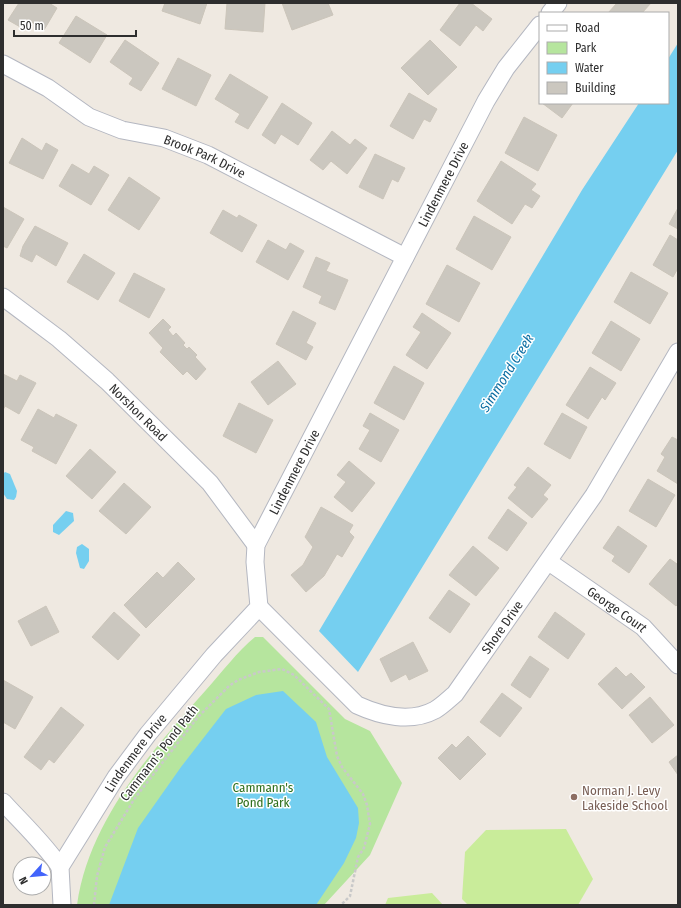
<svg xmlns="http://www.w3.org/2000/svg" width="681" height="908" font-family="'Fira Sans Condensed',sans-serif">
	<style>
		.green { fill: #b6e59e }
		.pitch { fill: #c9ec9a }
		.water { fill: #75cff0 }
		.building { fill: #cbc7bf; stroke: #cbc5ba }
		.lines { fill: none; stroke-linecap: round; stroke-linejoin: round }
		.minor-casing { stroke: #b4b7c1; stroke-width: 19 }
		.path { stroke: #c9c9c9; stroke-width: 2.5; stroke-dasharray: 3 2; stroke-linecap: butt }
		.minor { stroke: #fff; stroke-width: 17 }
		.education-dot { fill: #8d6e63; stroke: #fff; stroke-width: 1.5 }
		.labels { text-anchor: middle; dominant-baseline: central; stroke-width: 3; stroke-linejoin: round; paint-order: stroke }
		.street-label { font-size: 13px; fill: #2e2e2e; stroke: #fff }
		.park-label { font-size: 13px; fill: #2c6e1b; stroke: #fff }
		.education-label { font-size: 13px; fill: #785e54; stroke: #fff; text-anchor: start }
		.water-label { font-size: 14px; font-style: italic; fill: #0d6fa3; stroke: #fff }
	</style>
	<rect width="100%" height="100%" fill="#efe9e1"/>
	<path class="green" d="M255 637H263L345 719 370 731 402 783 370 855 324 905H77C89 820 151 752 206 690 222 672 237 652 255 637Z"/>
	<g class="pitch">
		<path d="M566 829 593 879 578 905H468L462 899 465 852 486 830Z"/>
		<path d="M432 893 443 905H385L388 898Z"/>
	</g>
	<g class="water">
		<path d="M678 43V150L358 672 319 631 582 190 639 103H668V59Z"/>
		<path d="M5 472 10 474 17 491 16 497 14 500 7 499 3 493V474Z"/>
		<path d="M66 511 73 513 74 521 59 535 53 532V525Z"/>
		<path d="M82 544 89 549V561L84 569 80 568 76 553 77 547Z"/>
		<path d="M283 691 316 722 327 757 358 808 359 823 356 838 344 863 316 905H109L138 828 181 767 226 709 256 695Z"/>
	</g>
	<g class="building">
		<path d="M19 3H49L57 8 44 30 27 19 22 28 8 20Z"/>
		<path d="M165 3H207L200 24 162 11Z"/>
		<path d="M227 3H265L263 32 225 29Z"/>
		<path d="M282 3H328L333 15 292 30Z"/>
		<path d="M460 3H471L492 19 483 31 476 25 460 46 440 30Z"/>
		<path d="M617 3H651L642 13H608Z"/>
		<path d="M76 16 107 35 90 63 59 43Z"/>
		<path d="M125 40 159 63 141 91 129 84 133 78 110 62Z"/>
		<path d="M430 40 457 67 428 95 401 68Z"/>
		<path d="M178 58 211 75 196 106 162 89Z"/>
		<path d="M230 74 268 97 248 129 235 122 240 114 215 99Z"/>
		<path d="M409 93 437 109 430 122 424 119 413 139 390 126Z"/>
		<path d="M282 103 312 123 298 145 281 134 275 144 262 135Z"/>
		<path d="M542 103H573L562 118Z"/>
		<path d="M524 117 557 135 538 171 505 153Z"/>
		<path d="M332 131 350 145 355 139 367 148 347 174 331 161 323 170 310 160Z"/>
		<path d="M22 138 42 151 46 143 58 150 43 179 9 163Z"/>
		<path d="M375 154 405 168 398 182 392 179 383 199 359 187Z"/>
		<path d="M501 161 536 184 531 190 540 196 532 208 525 204 512 224 477 201Z"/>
		<path d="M72 164 89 174 94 166 109 175 91 205 59 186Z"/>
		<path d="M129 177 160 198 139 230 108 210Z"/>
		<path d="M3 207 24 219 7 248 3 246Z"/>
		<path d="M678 208V229L669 224Z"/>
		<path d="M223 210 237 218 239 215 257 225 242 252 210 233Z"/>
		<path d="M474 216 511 237 492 270 456 249Z"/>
		<path d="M35 226 68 243 56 266 36 254 32 262 20 256 23 246Z"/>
		<path d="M670 235 678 240V268L673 277 653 265Z"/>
		<path d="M268 240 286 250 290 243 304 251 288 280 256 262Z"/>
		<path d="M84 254 115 273 98 300 67 282Z"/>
		<path d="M316 257 330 263 326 271 348 280 335 310 319 303 322 296 303 287Z"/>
		<path d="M447 265 480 283 459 322 426 304Z"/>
		<path d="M631 272 668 293 650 324 614 302Z"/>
		<path d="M134 273 165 289 149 318 119 301Z"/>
		<path d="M293 311 316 323 306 343 313 347 306 360 276 344Z"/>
		<path d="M422 313 451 333 427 369 406 355 421 332 413 327Z"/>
		<path d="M163 319 171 327 168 330 173 336 176 333 185 343 183 345 187 349 189 347 197 355 195 357 206 369 196 380 187 371 183 375 160 352 163 348 149 333Z"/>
		<path d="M611 321 640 339 621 371 592 353Z"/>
		<path d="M278 361 296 384 268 405 251 382Z"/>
		<path d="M394 366 424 383 404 420 374 403Z"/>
		<path d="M590 367 616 383 605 400 602 397 588 419 566 405Z"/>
		<path d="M3 374 17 381 20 375 36 383 19 414 5 406 3 410Z"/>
		<path d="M239 403 273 420 256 453 223 436Z"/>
		<path d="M38 409 54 418 56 414 77 425 56 464 32 451 34 447 21 440Z"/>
		<path d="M370 413 399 430 381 462 359 449 370 430 363 426Z"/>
		<path d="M562 413 587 427 570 459 544 444Z"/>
		<path d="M672 437 678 440V484L657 471 665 457 661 454Z"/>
		<path d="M90 449 116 472 92 499 66 476Z"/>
		<path d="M349 461 375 483 352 512 334 497 346 482 337 475Z"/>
		<path d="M528 467 551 485 543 495 548 499 532 518 508 498 517 487 514 485Z"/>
		<path d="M648 479 675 495 656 527 629 511Z"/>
		<path d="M124 483 151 507 126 534 99 511Z"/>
		<path d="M321 507 353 525 349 532 354 537 342 557 337 554 324 576 306 592 291 575 303 565 313 547 305 537Z"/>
		<path d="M508 509 527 523 507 551 488 538Z"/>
		<path d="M618 526 647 546 629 573 612 561 615 556 603 548Z"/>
		<path d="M473 546 499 568 476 596 449 575Z"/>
		<path d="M670 559 677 564 678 563V604L676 606 649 584Z"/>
		<path d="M178 562 195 579 146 628 124 605 157 572 163 578Z"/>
		<path d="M449 590 470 604 450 633 429 618Z"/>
		<path d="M46 606 59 632 31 646 18 621Z"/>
		<path d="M114 612 140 635 118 660 92 637Z"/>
		<path d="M555 612 585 634 568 659 538 637Z"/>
		<path d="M413 642 428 671 409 680 406 674 391 682 380 659Z"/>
		<path d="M530 656 549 669 530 698 511 685Z"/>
		<path d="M616 667 626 677 631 673 645 687 622 709 598 684Z"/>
		<path d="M3 680 33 697 15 729 3 722Z"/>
		<path d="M502 693 522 708 500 737 480 722Z"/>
		<path d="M650 697 674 725 652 743 629 715Z"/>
		<path d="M61 707 84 725 54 763 49 759 41 770 24 757Z"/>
		<path d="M468 736 486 754 460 780 438 758 452 744 456 748Z"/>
		<path d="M678 755V775L669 762Z"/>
	</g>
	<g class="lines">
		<defs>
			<g id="minor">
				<path d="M550 13 558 3"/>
				<path id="s1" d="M3 64 48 88 89 117 122 130 164 138 208 155 405 257"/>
				<path id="s2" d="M3 297 59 339 107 381 210 483 256 545"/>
				<path id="s3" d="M549 562 643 627 678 665"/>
				<path id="s4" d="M259 607 357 705C381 716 411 723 435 710 442 706 449 699 455 694L594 495 678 352"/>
				<path d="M3 802C22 823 44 843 60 867"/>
				<path id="s5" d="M62 905 60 867 116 777 148 734 214 655 259 607 255 562 256 545 486 101 506 68 540 25"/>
			</g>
		</defs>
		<use href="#minor" class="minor-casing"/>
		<path class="path" d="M94 905 97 876 105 847 135 798 198 717 229 686 238 680 259 672 282 669 294 675 329 709 337 756 342 767 363 794 367 805 370 824 364 848 358 857 350 896 341 905"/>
		<use href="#minor" class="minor"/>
	</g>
	<circle class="education-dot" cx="574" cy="797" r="4"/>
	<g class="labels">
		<g class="street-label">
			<text stroke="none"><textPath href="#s1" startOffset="224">Brook Park Drive</textPath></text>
			<text stroke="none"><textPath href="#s5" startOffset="835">Lindenmere Drive</textPath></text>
			<text stroke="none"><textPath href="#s2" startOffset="178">Norshon Road</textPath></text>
			<text stroke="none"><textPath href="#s5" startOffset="511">Lindenmere Drive</textPath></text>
			<text stroke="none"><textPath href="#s3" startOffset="83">George Court</textPath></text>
			<text stroke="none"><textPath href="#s4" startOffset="327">Shore Drive</textPath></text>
			<text stroke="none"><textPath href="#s5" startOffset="175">Lindenmere Drive</textPath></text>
			<text transform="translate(159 753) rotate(-52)">Cammann's Pond Path</text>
		</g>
		<g class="park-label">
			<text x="263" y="787">Cammann's<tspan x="263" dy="15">Pond Park</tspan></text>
		</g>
		<g class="education-label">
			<text x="582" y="790">Norman J. Levy<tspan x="582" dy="15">Lakeside School</tspan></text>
		</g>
		<g class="water-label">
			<text transform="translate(507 373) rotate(-58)">Simmond Creek</text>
		</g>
	</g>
	<rect width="681" height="908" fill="none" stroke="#2e2e2e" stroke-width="8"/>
	<rect x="539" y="12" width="130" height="92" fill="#ffffff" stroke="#ababab"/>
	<rect x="547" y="25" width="20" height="6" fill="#ffffff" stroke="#ababab"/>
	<text x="575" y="32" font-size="12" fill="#2e2e2e">Road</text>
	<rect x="547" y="42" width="20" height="12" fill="#b6e59e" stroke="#ababab"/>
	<text x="575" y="52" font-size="12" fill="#2e2e2e">Park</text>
	<rect x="547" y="62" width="20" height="12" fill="#75cff0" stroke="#ababab"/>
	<text x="575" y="72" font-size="12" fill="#2e2e2e">Water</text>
	<rect x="547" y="82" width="20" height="12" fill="#cbc7bf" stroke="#ababab"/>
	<text x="575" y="92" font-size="12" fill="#2e2e2e">Building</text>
	<g transform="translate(32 876) rotate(243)"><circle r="19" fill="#ffffff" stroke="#ababab"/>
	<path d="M0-3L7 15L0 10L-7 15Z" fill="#4264fb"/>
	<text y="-6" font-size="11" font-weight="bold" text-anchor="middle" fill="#2e2e2e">N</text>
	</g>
	<path d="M14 30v6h122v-6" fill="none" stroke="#2e2e2e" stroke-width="2"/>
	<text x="20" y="30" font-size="12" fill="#2e2e2e" stroke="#ffffff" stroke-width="3" paint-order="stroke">50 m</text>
</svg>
